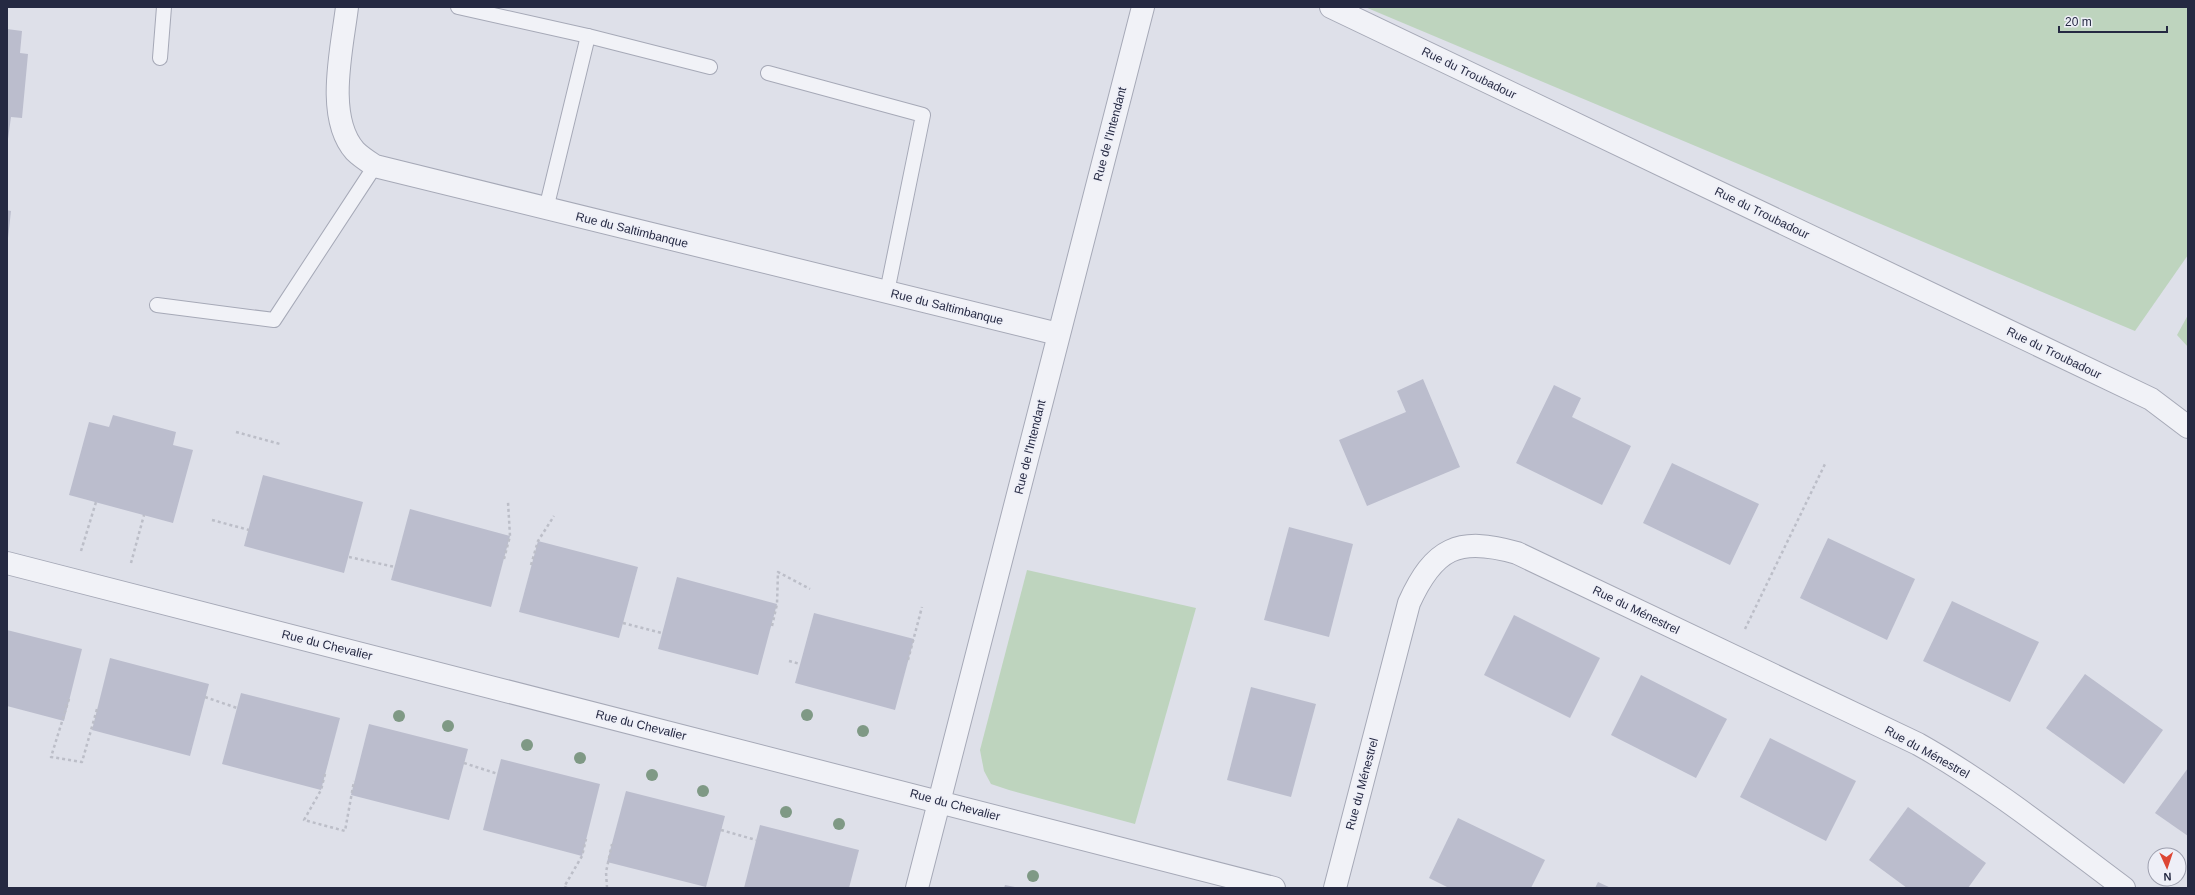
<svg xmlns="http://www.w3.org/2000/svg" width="2195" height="895" font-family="Arial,sans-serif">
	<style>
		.green { fill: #bed4be }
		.building { fill: #bbbdcd }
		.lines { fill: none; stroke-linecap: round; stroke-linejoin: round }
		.lane-casing { stroke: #a6a9b7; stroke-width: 16 }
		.street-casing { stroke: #a6a9b7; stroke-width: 24 }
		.path { stroke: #bcbec8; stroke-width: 2.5; stroke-dasharray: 3 3; stroke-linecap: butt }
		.lane { stroke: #f1f2f7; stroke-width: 14 }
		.street { stroke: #f1f2f7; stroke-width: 22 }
		.tree { fill: #7f9985 }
		.labels { text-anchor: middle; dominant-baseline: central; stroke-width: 3; stroke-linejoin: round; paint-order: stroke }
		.street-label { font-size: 12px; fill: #252942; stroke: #eeeff7 }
	</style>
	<rect width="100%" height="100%" fill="#dee0e9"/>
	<g class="green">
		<path d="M1365 7H2188V255L2135 331Z"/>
		<path d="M2188 315V347L2177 335Z"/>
		<path d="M1027 570 1196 608 1135 824 1009 790 991 784 984 771 980 750Z"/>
	</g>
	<g class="building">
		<path d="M7 29 22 31 20 53 28 54 22 118 11 117 8 139Z"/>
		<path d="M7 210 11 211 8 238H7Z"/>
		<path d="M1423 379 1460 467 1367 506 1339 440 1406 412 1397 391Z"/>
		<path d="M1554 385 1581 398 1572 417 1631 446 1602 505 1516 463Z"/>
		<path d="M113 415 176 432 173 445 193 450 173 523 69 495 89 422 109 427Z"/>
		<path d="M1672 463 1759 504 1730 565 1643 523Z"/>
		<path d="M263 475 363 502 344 573 244 546Z"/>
		<path d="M410 509 510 536 491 607 391 580Z"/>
		<path d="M1289 527 1353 544 1329 637 1264 620Z"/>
		<path d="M1828 538 1915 579 1887 640 1800 598Z"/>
		<path d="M538 541 638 567 619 638 519 612Z"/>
		<path d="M677 577 777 604 758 675 658 649Z"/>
		<path d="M1952 601 2039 642 2010 702 1923 661Z"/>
		<path d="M814 613 914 639 895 710 795 683Z"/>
		<path d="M1514 615 1600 658 1570 718 1484 675Z"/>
		<path d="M7 630 82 649 64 721 7 706Z"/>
		<path d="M110 658 209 684 190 756 92 730Z"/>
		<path d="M2085 674 2163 730 2124 784 2046 728Z"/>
		<path d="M1641 675 1727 719 1696 778 1611 735Z"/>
		<path d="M1251 687 1316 704 1291 797 1227 780Z"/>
		<path d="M241 693 340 718 321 790 222 764Z"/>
		<path d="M369 724 468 749 449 820 351 795Z"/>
		<path d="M1770 738 1856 781 1826 841 1740 797Z"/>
		<path d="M501 759 600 784 582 856 483 830Z"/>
		<path d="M2188 768V836L2155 813Z"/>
		<path d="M626 791 725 816 706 887 607 862Z"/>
		<path d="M1908 807 1986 863 1968 888H1907L1869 860Z"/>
		<path d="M1458 818 1545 860 1531 888H1449L1429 878Z"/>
		<path d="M760 825 859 850 849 888H744Z"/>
		<path d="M1598 882 1611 888H1595Z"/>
		<path d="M1005 885 1015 887V888H1004Z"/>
	</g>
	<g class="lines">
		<defs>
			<g id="lane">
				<path d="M458 7 588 36 710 67"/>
				<path d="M160 58 164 7"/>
				<path d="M768 73 923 115 887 292"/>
				<path d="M546 209 588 36"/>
				<path d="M157 305 274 320 375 166"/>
			</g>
			<g id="street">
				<path d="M347 7C342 49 325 117 355 151 361 157 369 162 375 166L1058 334"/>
				<path d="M1331 7 2151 399 2188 427"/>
				<path d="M7 563 1274 888"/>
				<path d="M917 888 1143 7"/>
				<path d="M1335 888 1409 603C1434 548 1458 536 1517 553L1918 744C1991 785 2057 838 2124 888"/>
			</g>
		</defs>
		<use href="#lane" class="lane-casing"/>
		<use href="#street" class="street-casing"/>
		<g class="path">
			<path d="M236 432 280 444"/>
			<path d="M212 520 249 530"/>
			<path d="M81 551 96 502"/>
			<path d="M349 557 395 567"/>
			<path d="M504 559 510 536 508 502"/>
			<path d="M131 563 144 515"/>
			<path d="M531 565 538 541 554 516"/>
			<path d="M623 623 662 633"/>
			<path d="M772 626 777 604 778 572 810 589"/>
			<path d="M1745 629 1825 464"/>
			<path d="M908 660 922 607"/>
			<path d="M789 661 800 664"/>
			<path d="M205 697 237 708"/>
			<path d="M69 699 51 757 82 762 97 709"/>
			<path d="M464 763 498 774"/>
			<path d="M325 774 321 790 304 820 345 831 354 781"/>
			<path d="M721 830 756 840"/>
			<path d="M567 888 564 887 582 856 586 839"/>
			<path d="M607 888 606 872 612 844"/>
		</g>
		<use href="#lane" class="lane"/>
		<use href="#street" class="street"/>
	</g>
	<g class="tree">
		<circle cx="807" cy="715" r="6"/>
		<circle cx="399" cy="716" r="6"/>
		<circle cx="448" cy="726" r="6"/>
		<circle cx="863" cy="731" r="6"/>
		<circle cx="527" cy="745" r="6"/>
		<circle cx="580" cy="758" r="6"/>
		<circle cx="652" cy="775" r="6"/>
		<circle cx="703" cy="791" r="6"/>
		<circle cx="786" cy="812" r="6"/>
		<circle cx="839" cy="824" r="6"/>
		<circle cx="1033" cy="876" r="6"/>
	</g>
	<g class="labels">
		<g class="street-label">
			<text transform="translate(1469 73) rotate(26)">Rue du Troubadour</text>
			<text transform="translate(1110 134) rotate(-75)">Rue de l'Intendant</text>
			<text transform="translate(1762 213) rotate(26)">Rue du Troubadour</text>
			<text transform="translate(632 230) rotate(14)">Rue du Saltimbanque</text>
			<text transform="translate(947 307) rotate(14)">Rue du Saltimbanque</text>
			<text transform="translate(2054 353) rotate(26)">Rue du Troubadour</text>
			<text transform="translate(1030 447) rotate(-76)">Rue de l'Intendant</text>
			<text transform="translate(1636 610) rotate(26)">Rue du Ménestrel</text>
			<text transform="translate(327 645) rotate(14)">Rue du Chevalier</text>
			<text transform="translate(641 725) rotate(14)">Rue du Chevalier</text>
			<text transform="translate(1927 752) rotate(29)">Rue du Ménestrel</text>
			<text transform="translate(1362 784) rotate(-75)">Rue du Ménestrel</text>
			<text transform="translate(955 805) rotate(15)">Rue du Chevalier</text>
		</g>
	</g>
	<rect width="2195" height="895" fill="none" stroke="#252942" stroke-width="16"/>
	<g transform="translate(2167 867) rotate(177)"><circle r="19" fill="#eeeff7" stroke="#9ea0af"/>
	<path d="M0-3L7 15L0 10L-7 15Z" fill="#dd4634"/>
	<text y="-6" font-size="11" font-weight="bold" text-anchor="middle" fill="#252942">N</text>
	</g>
	<path d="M2059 26v6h108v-6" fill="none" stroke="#252942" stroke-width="2"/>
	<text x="2065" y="26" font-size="12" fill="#252942" stroke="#eeeff7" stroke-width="3" paint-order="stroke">20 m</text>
</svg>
